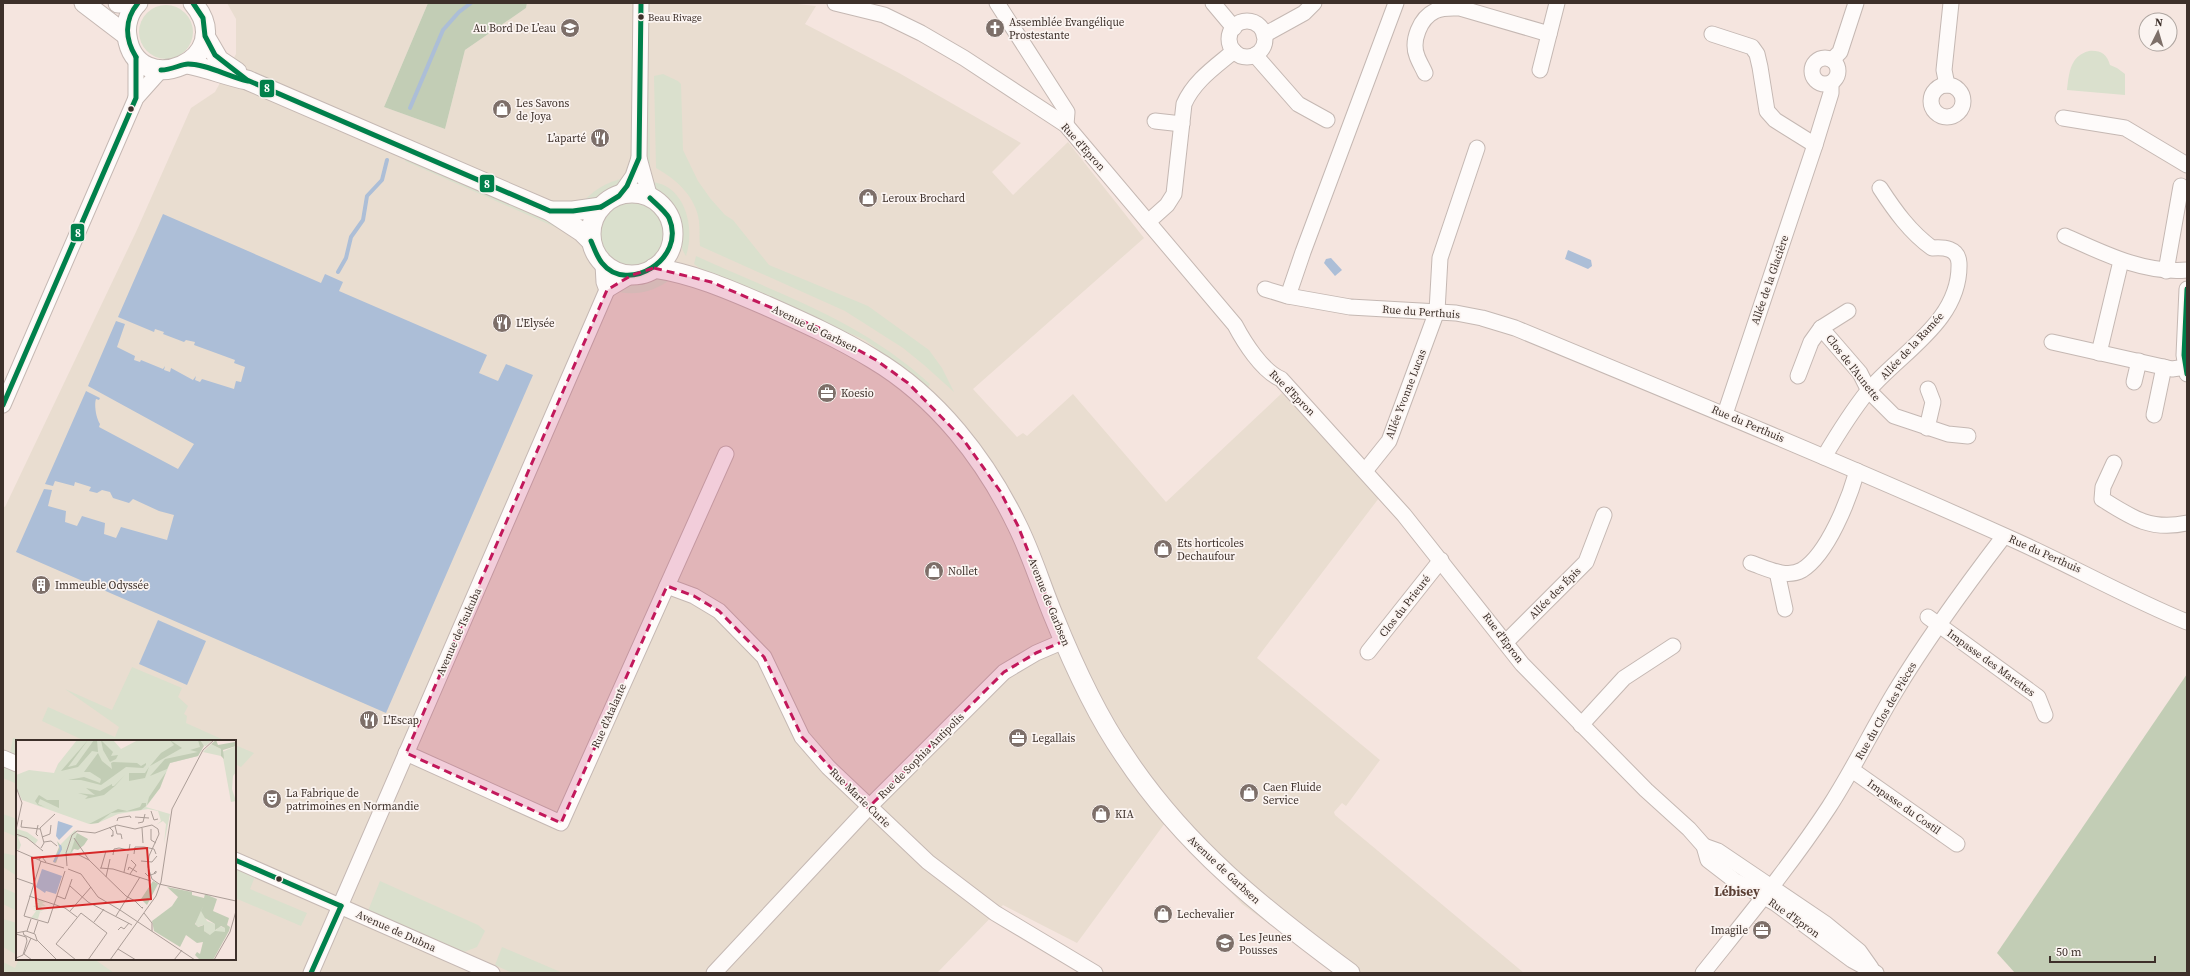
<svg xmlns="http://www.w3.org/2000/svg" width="2190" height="976" font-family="'Source Serif 4',serif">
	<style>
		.commercial { fill: #e9ddd0; fill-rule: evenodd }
		.green { fill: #dae0cd }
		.forest { fill: #c2cdb5 }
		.water { fill: #acbed7 }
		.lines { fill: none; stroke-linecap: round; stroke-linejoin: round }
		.stream { stroke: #acbed7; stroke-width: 4 }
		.minor-casing { stroke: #c5b8b3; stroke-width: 17 }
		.major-casing { stroke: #c5b8b3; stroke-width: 21 }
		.minor { stroke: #fefbfa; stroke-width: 15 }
		.major { stroke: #fefbfa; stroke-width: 19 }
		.bus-1-casing { stroke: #fbf4f1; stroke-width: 8 }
		.bus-1 { stroke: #00804b; stroke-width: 5 }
		.marked { fill: #c2185b; fill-opacity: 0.2; stroke: #c2185b; stroke-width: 3; stroke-dasharray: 8 5; stroke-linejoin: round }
		.bus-dot { fill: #3d302a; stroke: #fbf4f1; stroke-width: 1.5 }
		.labels { text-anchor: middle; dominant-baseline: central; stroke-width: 3.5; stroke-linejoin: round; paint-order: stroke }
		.bus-label { font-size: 10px; fill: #3d302a; stroke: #fbf4f1; text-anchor: start }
		.poi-label { font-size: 11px; fill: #3d302a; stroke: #fbf4f1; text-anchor: start }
		.street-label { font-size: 11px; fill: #3d302a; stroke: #fbf4f1 }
		.quarter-label { font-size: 13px; font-weight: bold; fill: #5b3f34; stroke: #fbf4f1 }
		.inset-river { fill: none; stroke: #acbed7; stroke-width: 2 }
		.inset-road { fill: none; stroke: #ab9d97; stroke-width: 1 }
		.view { fill: #d62828; fill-opacity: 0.15; stroke: #d62828; stroke-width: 2 }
		.inset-edge { fill: none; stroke: #3d302a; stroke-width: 2 }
		.line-badge { stroke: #fbf4f1; stroke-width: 1.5 }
		.badge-label { font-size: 11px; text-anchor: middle; font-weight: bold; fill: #fff }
	</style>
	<rect width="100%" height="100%" fill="#f5e5df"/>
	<path class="commercial" d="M227 3H428L384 107 445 129 465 50 526 8 527 3H788L816 6 805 24 899 73 1021 143 992 172 1013 195 1068 142 1144 238 973 389 1017 437 1023 433 1027 436 1073 394 1166 502 1282 393 1379 498 1257 658 1380 760 1346 806 1342 803 1334 812 1335 815 1524 973H1336L1242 904 1165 823 1077 943 1003 905 937 973H3V506L5 507 136 232 191 108 215 92 236 54V19ZM17 741H235V959H17Z"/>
	<g class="green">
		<circle cx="166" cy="32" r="27"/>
		<path d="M2089 51C2100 50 2107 54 2110 65L2117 68 2125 74V95L2067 90C2069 73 2070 56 2089 51Z"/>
		<path d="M663 74 678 81 681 84 683 150 698 181 710 198 725 215 733 220 769 265 868 306 929 350 942 368 954 392 924 365 903 348 845 311 700 246C699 238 700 229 699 221 696 197 676 179 656 168L654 76Z"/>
		<path d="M649 79 650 164V169H647V81Z"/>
		<path d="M407 158 564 226 562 230 405 161Z"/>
		<path d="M626 178 596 201 579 206C592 191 607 181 626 178Z"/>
		<path d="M650 182C685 183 696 229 686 256 677 243 682 228 676 213 670 201 656 194 650 182Z"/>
		<circle cx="632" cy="235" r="32"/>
		<path d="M696 256C781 295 860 320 930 384L927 389 892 360 865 340 701 269 694 264Z"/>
		<path d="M659 275 672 278C657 290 639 296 619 292L628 284Z"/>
		<path d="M132 667 182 688 178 697 188 706 184 714 187 716 186 723 226 741H85L42 721 48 707 115 737 119 727 65 689 112 710Z"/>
		<path d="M13 738 28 741H17V757L10 753Z"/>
		<path d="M235 745 254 753 241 767 235 764Z"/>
		<path d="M3 765 17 771V784L3 778Z"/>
		<path d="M3 814 17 819V837L3 831Z"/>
		<path d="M3 853 17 856V876L3 867Z"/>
		<path d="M235 865 256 874 250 889 307 913 301 926 235 898Z"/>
		<path d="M380 881 478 925 485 931 477 947 464 952 368 911Z"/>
		<path d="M3 888 17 894V911L3 904Z"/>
		<path d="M3 919 17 923V955L3 947Z"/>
		<path d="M502 947 563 973H512L495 965Z"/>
		<path d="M19 959H94L114 973H3V962L15 968Z"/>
	</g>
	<g class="forest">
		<path d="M428 3H527L526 8 465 50 445 129 384 107Z"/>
		<path d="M2187 674V971L2186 973H2015L1997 953Z"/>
	</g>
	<g class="water">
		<path d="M163 214 321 283 325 274 343 282 339 291 487 355 479 373 498 381 506 364 533 375 386 713 16 552 44 489 52 490 48 506 66 511 65 522 77 526 82 516 105 523 104 534 116 538 121 527 167 540 174 515 159 511 133 499 129 503 113 498 110 492 102 490 97 493 89 491 91 487 75 482 74 486 55 481 53 486 45 484 86 391 100 398 99 400 96 399C94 405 96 418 100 424L99 427 178 469 194 444 88 386 116 321 125 324 117 347 135 356 134 360 140 362 141 360 163 369 165 366 164 370 170 372 171 368 193 380 196 376 195 380 200 382 202 379 234 389 236 381 241 382 245 367 234 363 235 360 194 345 195 342 186 340 184 342 163 334 164 332 155 329 154 332 118 317Z"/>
		<path d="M1568 250 1591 260 1592 266 1588 269 1565 259Z"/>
		<path d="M1331 258 1342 270 1335 276 1324 263 1326 259Z"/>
		<path d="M158 620 206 641 187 685 139 664Z"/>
	</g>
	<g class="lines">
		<g class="stream">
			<path d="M410 108 443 30 459 12 471 3"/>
			<path d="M338 272 346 258 351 237 363 220 367 196 382 180 387 160"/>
		</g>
		<defs>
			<g id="minor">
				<path d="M641 3 639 158 650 198"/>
				<path d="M835 3 884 15 921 33 964 58 1066 125 1235 325C1244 342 1262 371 1281 379L1404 515 1522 664 1646 790 1689 829 1704 846 1708 860 1734 880 1775 903 1852 960 1876 973"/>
				<path d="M997 3 1067 112 1066 125"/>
				<path d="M1213 3 1234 28"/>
				<circle cx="1247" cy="39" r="18"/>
				<path d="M1712 34 1752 47 1757 54 1760 67 1767 111 1775 120 1815 145"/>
				<path d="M1264 35 1304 13 1314 3"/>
				<path d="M1255 55 1298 104 1327 120"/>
				<circle cx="1825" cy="71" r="13"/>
				<path d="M1832 60 1840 52 1856 3"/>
				<path d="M1540 70 1557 3"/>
				<path d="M1425 73C1423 68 1419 62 1417 56 1411 41 1420 18 1435 11 1443 7 1452 8 1460 8L1549 34"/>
				<path d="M1947 85 1944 70 1951 3"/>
				<circle cx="1947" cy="101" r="16"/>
				<path d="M136 98V57"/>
				<path d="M2063 118 2125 128 2187 165"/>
				<path d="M1155 121 1182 124"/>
				<path d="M619 196 633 176 639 158"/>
				<path d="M1148 222 1167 205 1174 194 1184 104C1194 81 1215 67 1234 51"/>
				<path d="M2065 236C2103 253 2144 274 2187 270"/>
				<path d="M603 264 604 282 607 290"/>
				<path d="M2166 271 2181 186"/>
				<path d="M1265 289 1288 296 1350 307 1456 313 1482 318 1515 328C1682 397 1849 466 2014 540 2072 566 2128 598 2187 622"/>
				<path d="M2187 289 2184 355 2187 374"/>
				<path d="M607 290 632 275"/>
				<path d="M1288 296 1303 252 1396 3"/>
				<path d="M1821 328 1848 311"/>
				<path d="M2052 342 2172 369 2186 367"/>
				<path d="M2099 353 2121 261"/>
				<path d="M1798 376 1811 342 1821 328 1860 373 1869 391 1894 416 1948 434 1968 436"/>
				<path d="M2134 382 2139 361"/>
				<path d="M3 405 136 98 161 70"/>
				<path d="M1725 414 1815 145 1831 93V83"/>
				<path d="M2154 415 2164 367"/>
				<path d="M1927 428 1933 402 1928 389"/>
				<path d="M1824 457C1837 435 1852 411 1868 391 1901 352 1961 321 1959 263 1958 248 1944 247 1932 248 1910 232 1895 211 1880 188"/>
				<path d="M2114 463 2103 487 2102 499C2132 518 2151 531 2187 523"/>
				<path d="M1365 471 1389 441 1437 311 1440 258 1477 148"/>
				<path d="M1751 563C1766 568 1786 579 1802 570 1828 554 1849 499 1857 471"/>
				<path d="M1777 572 1785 609"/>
				<path d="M667 586 694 596 719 611 764 657 802 737 828 767 928 862 995 913 1095 973"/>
				<path d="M1928 617 2038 697 2045 715"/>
				<path d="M1506 642 1586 562 1604 515"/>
				<path d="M1368 652 1441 560"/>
				<path d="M1581 725 1624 678 1673 646"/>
				<path d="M406 753 561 823 726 454"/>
				<path d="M3 758 17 764"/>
				<path d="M1852 770 1957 844"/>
				<path d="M1704 846 1718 851 1826 924 1859 951 1871 968"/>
				<path d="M235 860 492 973"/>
				<path d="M311 973 607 290"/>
				<path d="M714 973 868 808 1004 672 1036 653 1064 641"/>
				<path d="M1703 973C1746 919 1791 865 1829 807 1853 770 1872 730 1895 692 1928 637 1965 587 2004 536"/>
			</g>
			<g id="major">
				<path d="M84 3 126 35"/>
				<path d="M118 3H129"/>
				<path d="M138 3C129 11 125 25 127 36 136 102 241 60 193 3"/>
				<path d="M205 36 219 60 237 72"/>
				<path d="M187 64C208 68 227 76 247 80L550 211 582 232 591 241"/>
				<circle cx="632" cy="234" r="41"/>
				<path d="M550 211H573L601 207"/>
				<path d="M654 268C694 274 730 290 767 306 803 322 839 338 873 359 937 397 985 459 1017 525 1032 555 1041 586 1054 617 1073 664 1095 713 1124 755 1184 846 1263 909 1350 973"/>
			</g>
		</defs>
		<use href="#minor" class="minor-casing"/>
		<use href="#major" class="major-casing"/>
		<use href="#minor" class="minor"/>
		<use href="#major" class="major"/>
		<defs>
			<g id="bus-1">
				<path d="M193 3 203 18 205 36 215 55 247 80 550 211H573L601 207"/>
				<path d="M136 57C125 39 124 20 138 3"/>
				<path d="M161 70C172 70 181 64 188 64 207 64 229 77 248 81"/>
				<path d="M601 207 619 196 627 186 639 158 641 3"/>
				<path d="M591 241C594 248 597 257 602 263 627 295 687 259 669 218 665 211 656 204 650 198"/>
				<path d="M2187 289 2184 355 2187 374"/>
				<path d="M3 405 136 98V57"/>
				<path d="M235 860 341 906"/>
				<path d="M311 973 341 906"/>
			</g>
		</defs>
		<use href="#bus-1" class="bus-1-casing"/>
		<use href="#bus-1" class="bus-1"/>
	</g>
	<path class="marked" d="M654 268 711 282 819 328 876 360 908 383 963 439 1000 491 1018 526 1064 641 1036 653 1004 672 868 808 802 737 764 657 719 611 694 596 667 586 561 823 406 753 607 290 632 275Z"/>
	<defs>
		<symbol id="school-disc" viewBox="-11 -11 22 22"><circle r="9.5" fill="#7d6f69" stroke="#fbf4f1"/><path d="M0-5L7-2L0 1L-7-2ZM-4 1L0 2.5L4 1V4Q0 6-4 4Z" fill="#fff"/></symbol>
		<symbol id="church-disc" viewBox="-11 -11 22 22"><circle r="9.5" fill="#7d6f69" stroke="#fbf4f1"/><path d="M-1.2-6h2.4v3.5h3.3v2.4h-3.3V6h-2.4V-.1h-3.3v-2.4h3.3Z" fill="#fff"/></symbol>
		<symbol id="shop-disc" viewBox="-11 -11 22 22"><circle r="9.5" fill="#7d6f69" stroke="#fbf4f1"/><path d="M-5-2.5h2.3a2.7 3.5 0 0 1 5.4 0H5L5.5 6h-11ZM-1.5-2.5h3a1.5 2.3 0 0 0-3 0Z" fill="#fff"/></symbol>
		<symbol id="restaurant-disc" viewBox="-11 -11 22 22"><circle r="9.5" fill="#7d6f69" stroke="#fbf4f1"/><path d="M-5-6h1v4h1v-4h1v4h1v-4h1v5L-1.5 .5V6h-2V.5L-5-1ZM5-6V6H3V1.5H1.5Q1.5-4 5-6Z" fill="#fff"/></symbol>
		<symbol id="office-disc" viewBox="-11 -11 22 22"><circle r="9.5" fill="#7d6f69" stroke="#fbf4f1"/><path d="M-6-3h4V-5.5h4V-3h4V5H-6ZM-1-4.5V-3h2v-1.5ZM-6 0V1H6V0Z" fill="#fff"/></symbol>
		<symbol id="building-disc" viewBox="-11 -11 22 22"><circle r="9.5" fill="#7d6f69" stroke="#fbf4f1"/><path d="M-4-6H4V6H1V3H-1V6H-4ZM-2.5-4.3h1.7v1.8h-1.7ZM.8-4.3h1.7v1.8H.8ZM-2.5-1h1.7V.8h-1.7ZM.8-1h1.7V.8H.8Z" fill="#fff"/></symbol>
		<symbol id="theatre-disc" viewBox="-11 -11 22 22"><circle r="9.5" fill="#7d6f69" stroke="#fbf4f1"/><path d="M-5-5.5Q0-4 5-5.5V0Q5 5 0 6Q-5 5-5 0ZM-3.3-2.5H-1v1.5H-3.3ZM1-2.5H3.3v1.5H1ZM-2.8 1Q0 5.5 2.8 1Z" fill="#fff"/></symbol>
	</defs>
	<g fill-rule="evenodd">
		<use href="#school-disc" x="559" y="17" width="22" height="22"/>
		<use href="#church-disc" x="984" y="17" width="22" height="22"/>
		<use href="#shop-disc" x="491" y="98" width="22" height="22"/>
		<use href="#restaurant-disc" x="589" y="127" width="22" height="22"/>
		<use href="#shop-disc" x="857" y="187" width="22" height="22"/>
		<use href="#restaurant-disc" x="491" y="312" width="22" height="22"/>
		<use href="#office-disc" x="816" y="382" width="22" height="22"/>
		<use href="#shop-disc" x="1152" y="538" width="22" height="22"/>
		<use href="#shop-disc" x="923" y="560" width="22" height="22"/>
		<use href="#building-disc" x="30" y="574" width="22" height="22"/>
		<use href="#restaurant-disc" x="358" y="709" width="22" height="22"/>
		<use href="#office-disc" x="1007" y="727" width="22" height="22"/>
		<use href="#shop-disc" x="1238" y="782" width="22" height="22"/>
		<use href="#theatre-disc" x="261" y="788" width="22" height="22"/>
		<use href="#shop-disc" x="1090" y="803" width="22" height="22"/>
		<use href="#shop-disc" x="1152" y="903" width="22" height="22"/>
		<use href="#office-disc" x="1751" y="919" width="22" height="22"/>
		<use href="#school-disc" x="1214" y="932" width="22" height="22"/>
	</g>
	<g class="bus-dot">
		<circle cx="641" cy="17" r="3.5"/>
		<circle cx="131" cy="109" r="3.5"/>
		<circle cx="279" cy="879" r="3.5"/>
	</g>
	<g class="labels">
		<g class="bus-label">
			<text x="648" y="17">Beau Rivage</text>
		</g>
		<g class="poi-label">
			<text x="1009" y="22">Assemblée Evangélique<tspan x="1009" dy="13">Prostestante</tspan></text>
			<text x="556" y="28" text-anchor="end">Au Bord De L’eau</text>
			<text x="516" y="103">Les Savons<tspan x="516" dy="13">de Joya</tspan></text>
			<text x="586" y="138" text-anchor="end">L’aparté</text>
			<text x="882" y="198">Leroux Brochard</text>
			<text x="516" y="323">L'Elysée</text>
			<text x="841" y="393">Koesio</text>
			<text x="1177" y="543">Ets horticoles<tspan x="1177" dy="13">Dechaufour</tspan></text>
			<text x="948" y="571">Nollet</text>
			<text x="55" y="585">Immeuble Odyssée</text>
			<text x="383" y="720">L'Escap</text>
			<text x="1032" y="738">Legallais</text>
			<text x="1263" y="787">Caen Fluide<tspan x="1263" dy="13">Service</tspan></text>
			<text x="286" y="793">La Fabrique de<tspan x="286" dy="13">patrimoines en Normandie</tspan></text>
			<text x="1115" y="814">KIA</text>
			<text x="1177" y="914">Lechevalier</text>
			<text x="1748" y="930" text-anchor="end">Imagile</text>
			<text x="1239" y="937">Les Jeunes<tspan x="1239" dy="13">Pousses</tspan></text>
		</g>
		<g class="street-label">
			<text transform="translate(1083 147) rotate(48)">Rue d'Epron</text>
			<text transform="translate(1770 280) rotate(-71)">Allée de la Glacière</text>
			<text transform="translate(1421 312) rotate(4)">Rue du Perthuis</text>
			<text transform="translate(815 329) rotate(26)">Avenue de Garbsen</text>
			<text transform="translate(1912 346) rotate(-47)">Allée de la Ramée</text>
			<text transform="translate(1853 368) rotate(52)">Clos de l'Aunette</text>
			<text transform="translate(1292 393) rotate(45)">Rue d'Epron</text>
			<text transform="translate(1406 394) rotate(-69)">Allée Yvonne Lucas</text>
			<text transform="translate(1748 424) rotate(23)">Rue du Perthuis</text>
			<text transform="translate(2045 554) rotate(24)">Rue du Perthuis</text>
			<text transform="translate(1555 593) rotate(-45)">Allée des Épis</text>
			<text transform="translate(1049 602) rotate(68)">Avenue de Garbsen</text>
			<text transform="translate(1405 606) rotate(-52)">Clos du Prieuré</text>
			<text transform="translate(459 632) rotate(-66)">Avenue de Tsukuba</text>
			<text transform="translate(1503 638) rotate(53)">Rue d'Epron</text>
			<text transform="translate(1991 663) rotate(36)">Impasse des Marettes</text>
			<text transform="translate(1886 711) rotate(-60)">Rue du Clos des Pièces</text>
			<text transform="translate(609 716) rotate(-66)">Rue d'Atalante</text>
			<text transform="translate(921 756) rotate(-45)">Rue de Sophia Antipolis</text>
			<text transform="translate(860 798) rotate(44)">Rue Marie Curie</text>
			<text transform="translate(1904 807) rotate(35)">Impasse du Costil</text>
			<text transform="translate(1224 870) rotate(43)">Avenue de Garbsen</text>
			<text transform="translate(1794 918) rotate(35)">Rue d'Epron</text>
			<text transform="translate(396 931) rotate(24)">Avenue de Dubna</text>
		</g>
		<g class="quarter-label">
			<text x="1737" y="891">Lébisey</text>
		</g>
	</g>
	<g transform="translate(16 740)">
		<rect width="220" height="220" fill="#f5e5df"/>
		<path d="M61 0H97L105 9 122 0H197L190 6 186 5 182 16 154 23 144 48 130 67 154 74 148 104 150 84 147 81 140 85 145 81 142 71 132 69 102 74 82 83 73 84 6 60 0 47V35L13 30 38 33 42 24ZM195 4 205 9V16L187 12ZM220 6V32L217 36 216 49 220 61 215 62 206 12ZM1 89 11 92 22 100 19 104 8 97H2L5 105 3 110 0 109ZM59 90 61 93 56 115 44 114 45 104ZM20 159 31 162 26 163 30 166H25L28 170 24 169 27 171H23L27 173 24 172 22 179 15 178 20 171 17 170H21L18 168 22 169 17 166 23 165 18 163H23ZM176 162 178 171 164 166 165 163ZM186 164H188L187 173 191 181 199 184 200 190 203 186 209 188 210 193 194 195 188 191 187 185 181 187 179 182Z" fill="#dae0cd"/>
		<path d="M72 0 52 27 60 25 78 0H81L82 12 76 11 62 27 45 31ZM85 0 97 12 95 16 102 15 100 19 94 22 87 10ZM154 0 166 8 134 26 145 13 158 5ZM182 0H184L188 6 182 16 154 23 151 29 134 36 149 19 182 12 174 10 184 7ZM200 0 202 5 219 2 220 6 207 10 208 19 205 16V9L195 4ZM82 13 86 21 96 29 95 23 97 22 121 23 125 26 130 23V25L127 28 110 27 85 45 65 40H52L68 37 84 43 85 39 74 32H68ZM133 27 129 38 113 41V33H129ZM150 32 144 48 131 65 133 57ZM109 35 99 46 88 55 69 59 72 56 62 53 79 55 70 48 84 51 96 44V46H98ZM23 55 31 60H43V68L24 59 22 64 29 67 22 65 19 61ZM126 63H130V66L125 70 95 73 82 83 73 84 102 69 111 71 124 67ZM61 93 72 99 68 105 62 110 58 109 54 114ZM41 101 46 107 40 123 37 122 43 107ZM137 141 142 144 131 165 125 159ZM151 147 176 152V155L188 158 189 154 201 159 197 171 213 178 211 185 214 187 213 191 197 220H184L179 215 181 212 184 214 187 202 181 203 170 195 164 207 138 191 136 181 156 166 162 157ZM188 164 185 171 189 178 199 184V190L205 186 209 188V192L199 191 194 195 188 191V185L182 187 179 184Z" fill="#c2cdb5" fill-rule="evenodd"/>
		<path d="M42 81 57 86 43 100 40 96ZM26 129 46 136 40 154 30 151 29 153 20 147Z" fill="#acbed7"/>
		<path class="inset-river" d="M38 122 45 109 44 105"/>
		<path class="inset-road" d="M0 47 6 63 0 90M135 71 138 80 142 79M119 77 133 78M6 80 5 87 24 89M101 81 102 78 114 76 115 78M122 83 127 82 129 74M22 85 20 94 22 96M99 86 101 94H105L106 99M93 87 97 91V96H95L97 95M126 88 127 103M135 89V100L140 103M0 94 11 98 27 111M26 97 34 94 35 85M58 98 73 120M28 102 35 101 41 106M25 108 28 103 24 88 39 74M0 110 23 120M50 114 63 115 73 120 110 156 119 161M118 114 119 107H128L138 109 140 114M97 115 98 109 103 108 113 110 114 104M25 121 8 176 32 183 49 131M125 121 136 122 141 116M30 122 26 117 23 119 24 121 48 128M51 126 50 113 56 95 61 91 79 93 101 85 119 89 136 85 142 89 143 94 133 116 132 127 136 139 143 144M84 128 97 129 135 141M85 128 90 111M52 129 65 134 82 157 104 170M112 130 113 127 121 132M108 132 112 114M129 133 132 136 140 133V131L138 133M114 134 120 125 115 120M90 137 94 119M0 138 17 144M143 144 220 161M54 146 72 162 116 185M13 156 49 168 61 177M41 156 49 159 56 139M119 161 126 168H127L126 167M104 170 122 182M54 171 75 147M128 173 136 183V191M100 176 124 137M78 182 88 169M122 182 179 220M102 190 105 187 108 189 113 183M11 191 15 179M7 192 8 195 21 201M0 193 10 191 19 194 21 200 41 220M18 193 22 181M0 194 10 197 11 201 7 215 0 218M15 198 8 214 16 220M102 209 120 220M60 220 40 204 65 173 91 193 72 220M94 220 140 156 145 142 156 69 187 10 198 0M158 220 166 210M198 220 214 192 220 171"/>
		<path class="view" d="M131 108 135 159 21 169 16 118Z"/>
		<rect width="220" height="220" class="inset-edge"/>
	</g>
	<g class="line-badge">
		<rect x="259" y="79" width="16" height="19" rx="4" fill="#00804b"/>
		<rect x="479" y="174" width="16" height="19" rx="4" fill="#00804b"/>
		<rect x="70" y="223" width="15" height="19" rx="4" fill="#00804b"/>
	</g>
	<g class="badge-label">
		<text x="267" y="92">8</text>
		<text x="487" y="188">8</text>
		<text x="78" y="237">8</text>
	</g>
	<rect width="2190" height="976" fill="none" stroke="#3d302a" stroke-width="8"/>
	<g transform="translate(2158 32) rotate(5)"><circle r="19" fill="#fbf4f1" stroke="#afa6a1"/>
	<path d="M0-3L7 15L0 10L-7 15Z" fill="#7d6f69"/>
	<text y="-6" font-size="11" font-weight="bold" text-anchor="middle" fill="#3d302a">N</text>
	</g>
	<path d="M2050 956v6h105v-6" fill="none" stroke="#3d302a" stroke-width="2"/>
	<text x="2056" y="956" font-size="12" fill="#3d302a" stroke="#fbf4f1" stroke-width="3" paint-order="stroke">50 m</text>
</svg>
